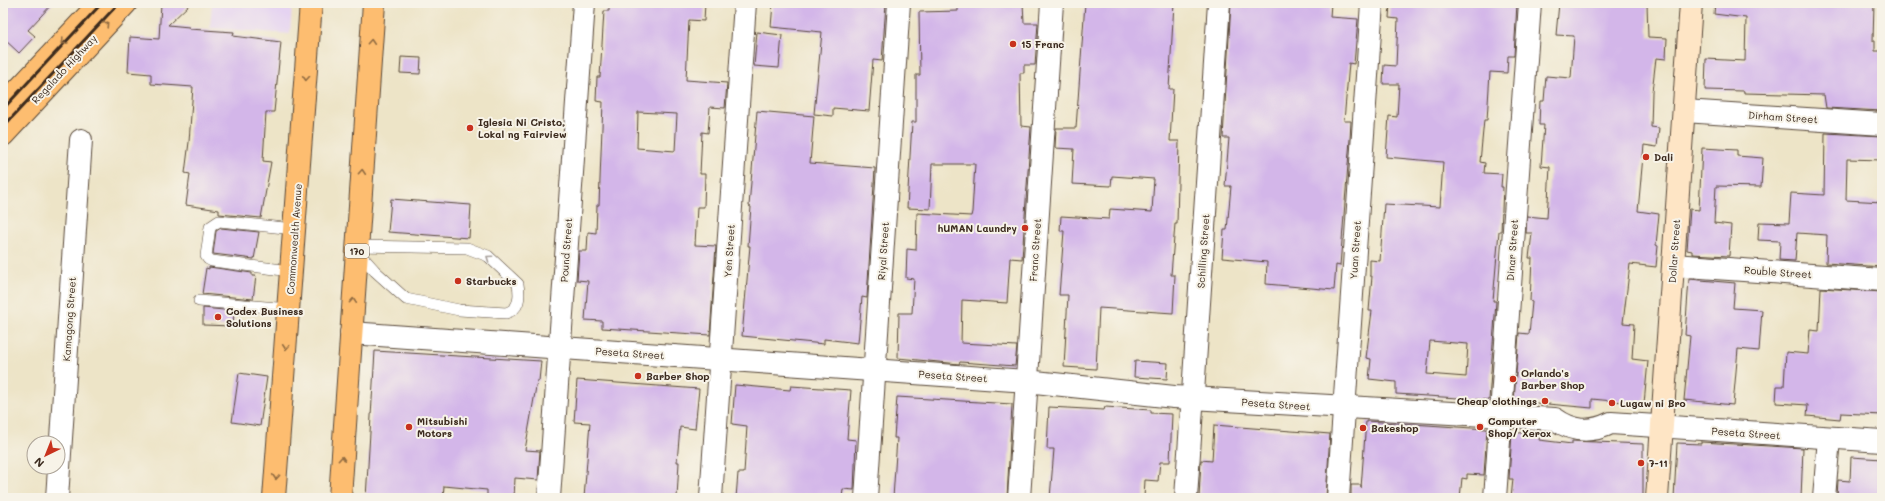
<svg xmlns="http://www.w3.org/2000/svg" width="1885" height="501" font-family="Mali,sans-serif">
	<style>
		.built { fill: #e5d3f1 }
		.building { fill: #d3b6e9; fill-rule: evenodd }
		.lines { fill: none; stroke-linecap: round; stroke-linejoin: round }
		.lane-casing { stroke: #564637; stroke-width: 12 }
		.street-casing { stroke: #564637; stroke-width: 24 }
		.secondary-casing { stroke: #564637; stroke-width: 24 }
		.primary-casing { stroke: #564637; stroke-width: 24 }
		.lane { stroke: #fff; stroke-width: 11 }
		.street { stroke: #fff; stroke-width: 22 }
		.secondary { stroke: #fee5c5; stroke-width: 22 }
		.primary { stroke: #fdbd6f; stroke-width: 22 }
		.rail { stroke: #3b2a1e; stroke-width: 3 }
		.oneway { stroke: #926c42 }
		.oneway2 { stroke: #a79f9a }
		.poi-dot { fill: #c8321e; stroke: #f7f3e8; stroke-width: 1.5 }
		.labels { text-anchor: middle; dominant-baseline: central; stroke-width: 4; stroke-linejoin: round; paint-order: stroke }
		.shield { fill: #f7f3e8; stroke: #73665b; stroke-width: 1 }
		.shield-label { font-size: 9px; font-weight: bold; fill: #3b2a1e }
		.poi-label { font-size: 10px; font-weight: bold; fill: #3b2a1e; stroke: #f7f3e8; text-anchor: start }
		.street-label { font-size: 10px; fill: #3b2a1e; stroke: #f7f3e8 }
	</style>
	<rect width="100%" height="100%" fill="#f7f3e8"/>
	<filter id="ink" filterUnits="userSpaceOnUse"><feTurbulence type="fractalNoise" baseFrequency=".025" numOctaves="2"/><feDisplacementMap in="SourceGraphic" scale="8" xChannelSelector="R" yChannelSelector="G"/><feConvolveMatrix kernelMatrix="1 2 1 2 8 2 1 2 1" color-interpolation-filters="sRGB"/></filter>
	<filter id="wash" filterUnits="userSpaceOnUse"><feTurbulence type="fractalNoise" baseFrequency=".012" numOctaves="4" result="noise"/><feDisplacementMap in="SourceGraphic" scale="16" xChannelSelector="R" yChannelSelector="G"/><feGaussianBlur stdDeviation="0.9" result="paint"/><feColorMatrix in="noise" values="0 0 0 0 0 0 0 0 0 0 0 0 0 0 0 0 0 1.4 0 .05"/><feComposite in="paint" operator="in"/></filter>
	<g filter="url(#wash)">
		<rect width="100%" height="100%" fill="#ede4c7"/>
		<path class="built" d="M212 3H292L290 34 210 28Z"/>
		<g id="blocks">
			<g class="building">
				<path d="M3 3H53L28 30 35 36 19 53 3 38Z"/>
				<path d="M161 3H191L168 25 189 27V29L234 32 233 36 281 42 274 112H266L263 161 271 162 261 218 219 214V210L186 205 190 174 185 173 189 142 193 87 151 84V74L128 72 130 37 159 39Z"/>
				<path d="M609 3H705L704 21 689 20 686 80 727 83 725 108 710 107 708 133 702 132 700 174H705L704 207H697L695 245 716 246 710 335 602 328V321L585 320 588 281 577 280 579 251H587L588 232 596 233 597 205H599L603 102 596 101 597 77H600L604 11H609ZM638 112 677 114 675 151 637 148Z"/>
				<path d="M773 3H886L882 61 873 60 869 111 833 108V116L814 114 822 32 771 27Z"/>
				<path d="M958 3H1023L1024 23H1038L1035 65H1024V73H1020L1021 126 1031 127 1022 259 1010 258 1007 303 962 300 961 343 1017 346 1015 366 960 362 959 364 898 358 899 313H912L914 279 906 278 907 249 916 250 917 213 971 216 972 212 975 164H932L930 209 907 208 912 122H916V75H920L919 12 958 11Z"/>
				<path d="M1085 3H1174L1169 89H1173L1170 141H1179L1177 224H1175L1171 275H1175L1173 313 1099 308 1096 369 1064 367 1068 295H1059L1064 231H1060L1061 216 1109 219 1110 209 1152 212 1154 179 1112 176 1111 186 1072 184 1074 149 1055 148 1056 128H1076Z"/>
				<path d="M1231 3H1331L1330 17 1358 19 1354 64 1349 63 1344 121H1351L1350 139 1340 266 1336 265 1334 290 1266 284 1267 262 1222 258 1224 230H1227L1231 186H1225L1229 138H1223Z"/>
				<path d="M1390 3H1517L1514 56H1508L1507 73 1490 72 1487 120H1484L1480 162 1485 163 1484 173 1502 174 1501 187H1503L1501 231H1499L1493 301H1496L1489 400 1396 394V382L1369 379 1371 359 1366 358 1372 311H1369L1372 276H1370V260L1380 261 1384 204 1440 207 1443 162 1386 157 1389 116 1397 117 1399 84H1383L1384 65 1396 66 1398 19 1389 18ZM1430 341 1468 344 1466 377 1427 374Z"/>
				<path d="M1559 3H1647L1648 37 1667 38 1666 59 1656 58 1652 92 1651 127 1659 128 1657 147 1644 145 1638 211 1659 214 1656 245 1658 246 1656 267 1630 264 1623 323 1634 324 1632 359 1648 361 1644 404 1592 399V408L1514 401 1519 333 1529 334 1532 302 1530 301 1532 258H1529L1532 233H1526L1527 216 1547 218 1550 167 1541 166 1544 125H1539L1540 101H1544L1546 76 1571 78 1574 36 1556 35Z"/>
				<path d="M1715 3H1874L1873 41H1875V51H1882V111L1826 108 1824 95 1744 93V91L1705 90 1706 59 1745 61 1746 18 1714 14Z"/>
				<path d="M757 32 782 35 779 68 754 66Z"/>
				<path d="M401 57 421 58 420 74 400 73Z"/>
				<path d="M757 111 814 116 810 163 875 168 867 298 862 297 858 343 824 339V344L742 336 750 246H748L751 207 749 206Z"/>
				<path d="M1825 133 1882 136V160L1847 159 1846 200 1882 202V267L1826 263 1827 235 1797 233 1795 261 1779 260 1780 241 1758 240 1759 222 1789 223 1791 193 1824 195Z"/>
				<path d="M1702 148 1737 150V156L1763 158 1761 187 1716 186 1714 223 1731 225 1729 256 1692 254V251L1687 250 1690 209 1699 210Z"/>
				<path d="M391 199 471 205 469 238 388 232Z"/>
				<path d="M221 228 259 232 254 259 213 254 216 231Z"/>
				<path d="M209 267 252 273V276H256L253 299 202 294 206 268 209 269Z"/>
				<path d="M1689 279 1735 283 1733 308 1762 310 1759 351 1738 349 1733 405 1684 400 1690 336 1685 335Z"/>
				<path d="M1821 288 1882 292V415L1841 413 1840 419 1807 416 1808 405 1776 403 1777 386H1784L1786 352 1808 354 1810 330 1819 331Z"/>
				<path d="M203 308 234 311 233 326 203 325Z"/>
				<path d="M375 351 541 361 539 381H537L525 450 540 451 538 480 515 478 514 498H487V490L444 486 443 498H366Z"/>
				<path d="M1135 361 1168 363 1167 379 1134 377Z"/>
				<path d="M239 373 267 377 260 426 232 422Z"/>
				<path d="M577 380 699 389 695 429 680 427 677 462H679L677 498 628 495V498H584L590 423 574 422Z"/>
				<path d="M735 385 790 390 791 386 851 390 847 439 856 440 854 490 843 489 842 498H736L738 473H744L747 426 732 424Z"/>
				<path d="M897 397 1012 404 1007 498H893L897 438H894Z"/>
				<path d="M1049 407 1104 410 1105 407 1151 410V413L1172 414 1170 462H1160L1158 481 1145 480 1144 498H1050L1054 449H1047Z"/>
				<path d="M1366 421 1487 429 1484 475 1467 474V479L1462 478 1460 498H1351V485H1361V488Z"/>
				<path d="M1214 425 1330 434 1326 498H1199L1201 460 1212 461Z"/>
				<path d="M1512 432 1540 435 1539 440 1572 444V441L1643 444V498H1511L1513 479H1509Z"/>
				<path d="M1701 442 1803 448 1801 498H1674L1677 443 1701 444Z"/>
				<path d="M1851 457 1882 459V498H1837L1838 480 1850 481Z"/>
			</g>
		</g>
	</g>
	<g filter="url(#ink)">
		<use href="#blocks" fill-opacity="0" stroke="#564637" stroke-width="1"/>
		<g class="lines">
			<defs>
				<g id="lane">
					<path d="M357 246 467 248 488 256 518 284C520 297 520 309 506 313L459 310 406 299 375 271 358 252"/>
					<path d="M291 271 212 261 208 259 206 256 210 227 219 221 294 229"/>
					<path d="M199 301 289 309"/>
				</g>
				<g id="street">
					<path d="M1684 111 1882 124"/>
					<path d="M1673 265 1882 280"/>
					<path d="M351 333 1026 381 1174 397 1555 419C1573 432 1591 433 1611 423L1882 441"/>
					<path d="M57 498 81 140"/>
					<path d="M549 498 584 3"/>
					<path d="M711 498 745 3"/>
					<path d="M866 498 899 3"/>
					<path d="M1019 498 1052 3"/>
					<path d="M1186 498 1219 3"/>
					<path d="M1338 498 1372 3"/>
					<path d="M1495 498 1530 3"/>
					<path d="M1824 498 1829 438"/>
				</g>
				<path id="secondary" d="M1657 498 1691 3"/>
				<g id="primary">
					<path d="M3 106 100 3"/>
					<path d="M3 135 126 3"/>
					<path d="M274 498 311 3"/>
					<path d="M340 498 374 3"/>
				</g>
			</defs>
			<use href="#lane" class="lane-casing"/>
			<use href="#street" class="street-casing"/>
			<use href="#secondary" class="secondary-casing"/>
			<use href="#primary" class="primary-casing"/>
			<use href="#lane" class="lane"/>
			<use href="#street" class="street"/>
			<use href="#secondary" class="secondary"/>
			<use href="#primary" class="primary"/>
			<g class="rail">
				<path d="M3 109 102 3"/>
				<path d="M3 127 119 3"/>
			</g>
		</g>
		<defs><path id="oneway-chevron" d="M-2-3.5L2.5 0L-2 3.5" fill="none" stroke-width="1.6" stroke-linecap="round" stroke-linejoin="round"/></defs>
		<g class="oneway">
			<use href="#oneway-chevron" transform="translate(106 24) rotate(-47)"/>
			<use href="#oneway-chevron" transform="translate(64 42) rotate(133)"/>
			<use href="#oneway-chevron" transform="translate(371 42) rotate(-86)"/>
			<use href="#oneway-chevron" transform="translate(306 78) rotate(94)"/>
			<use href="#oneway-chevron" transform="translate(362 172) rotate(-86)"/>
			<use href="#oneway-chevron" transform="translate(353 301) rotate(-86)"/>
			<use href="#oneway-chevron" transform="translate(286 347) rotate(94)"/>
			<use href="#oneway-chevron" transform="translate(342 459) rotate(-86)"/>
			<use href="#oneway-chevron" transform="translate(276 477) rotate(94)"/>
		</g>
		<use class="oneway2" href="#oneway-chevron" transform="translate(489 258) rotate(-145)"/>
	</g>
	<g class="poi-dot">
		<circle cx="1013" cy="44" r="4"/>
		<circle cx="470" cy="128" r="4"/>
		<circle cx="1646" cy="157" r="4"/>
		<circle cx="1025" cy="228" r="4"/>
		<circle cx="458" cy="281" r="4"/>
		<circle cx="218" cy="317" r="4"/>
		<circle cx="638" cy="376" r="4"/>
		<circle cx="1513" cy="379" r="4"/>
		<circle cx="1545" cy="401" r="4"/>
		<circle cx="1612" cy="403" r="4"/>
		<circle cx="409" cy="427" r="4"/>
		<circle cx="1480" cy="427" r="4"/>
		<circle cx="1363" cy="428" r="4"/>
		<circle cx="1641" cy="463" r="4"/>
	</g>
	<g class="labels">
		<rect class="shield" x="345" y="244" width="24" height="14" rx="3"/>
		<g class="shield-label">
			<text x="357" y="251">170</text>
		</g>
		<g class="poi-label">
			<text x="1021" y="44">15 Franc</text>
			<text x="478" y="122">Iglesia Ni Cristo,<tspan x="478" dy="12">Lokal ng Fairview</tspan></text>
			<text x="1654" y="157">Dali</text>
			<text x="1017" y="228" text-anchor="end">hUMAN Laundry</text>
			<text x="466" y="281">Starbucks</text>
			<text x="226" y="311">Codex Business<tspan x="226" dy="12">Solutions</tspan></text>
			<text x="1521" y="373">Orlando's<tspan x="1521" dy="12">Barber Shop</tspan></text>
			<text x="646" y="376">Barber Shop</text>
			<text x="1537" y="401" text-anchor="end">Cheap clothings</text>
			<text x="1620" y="403">Lugaw ni Bro</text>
			<text x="417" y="421">Mitsubishi<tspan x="417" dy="12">Motors</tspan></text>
			<text x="1488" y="421">Computer<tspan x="1488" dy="12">Shop/ Xerox</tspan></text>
			<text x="1371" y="428">Bakeshop</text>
			<text x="1649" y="463">7-11</text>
		</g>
		<g class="street-label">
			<text transform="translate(64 69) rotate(-47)">Regalado Highway</text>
			<text transform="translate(1783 117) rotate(4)">Dirham Street</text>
			<text transform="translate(294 239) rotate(-86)">Commonwealth Avenue</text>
			<text transform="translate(566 250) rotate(-86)">Pound Street</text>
			<text transform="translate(1035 250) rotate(-86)">Franc Street</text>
			<text transform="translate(1355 250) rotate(-86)">Yuan Street</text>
			<text transform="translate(1512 250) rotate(-86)">Dinar Street</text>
			<text transform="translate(729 251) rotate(-86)">Yen Street</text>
			<text transform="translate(883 251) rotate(-86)">Riyal Street</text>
			<text transform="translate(1203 251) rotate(-86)">Schilling Street</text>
			<text transform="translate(1674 251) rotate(-86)">Dollar Street</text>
			<text transform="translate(1778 272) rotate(4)">Rouble Street</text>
			<text transform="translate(69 319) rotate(-86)">Kamagong Street</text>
			<text transform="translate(630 353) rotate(4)">Peseta Street</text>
			<text transform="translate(953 376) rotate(4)">Peseta Street</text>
			<text transform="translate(1276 404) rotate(4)">Peseta Street</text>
			<text transform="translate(1746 433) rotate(4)">Peseta Street</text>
		</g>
	</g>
	<rect width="1885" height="501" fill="none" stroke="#f7f3e8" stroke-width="16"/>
	<g transform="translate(46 455) rotate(223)"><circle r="19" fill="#f7f3e8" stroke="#aca397"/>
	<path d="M0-3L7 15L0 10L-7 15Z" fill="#c8321e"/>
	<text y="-6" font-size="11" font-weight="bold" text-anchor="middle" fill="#3b2a1e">N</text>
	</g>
</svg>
